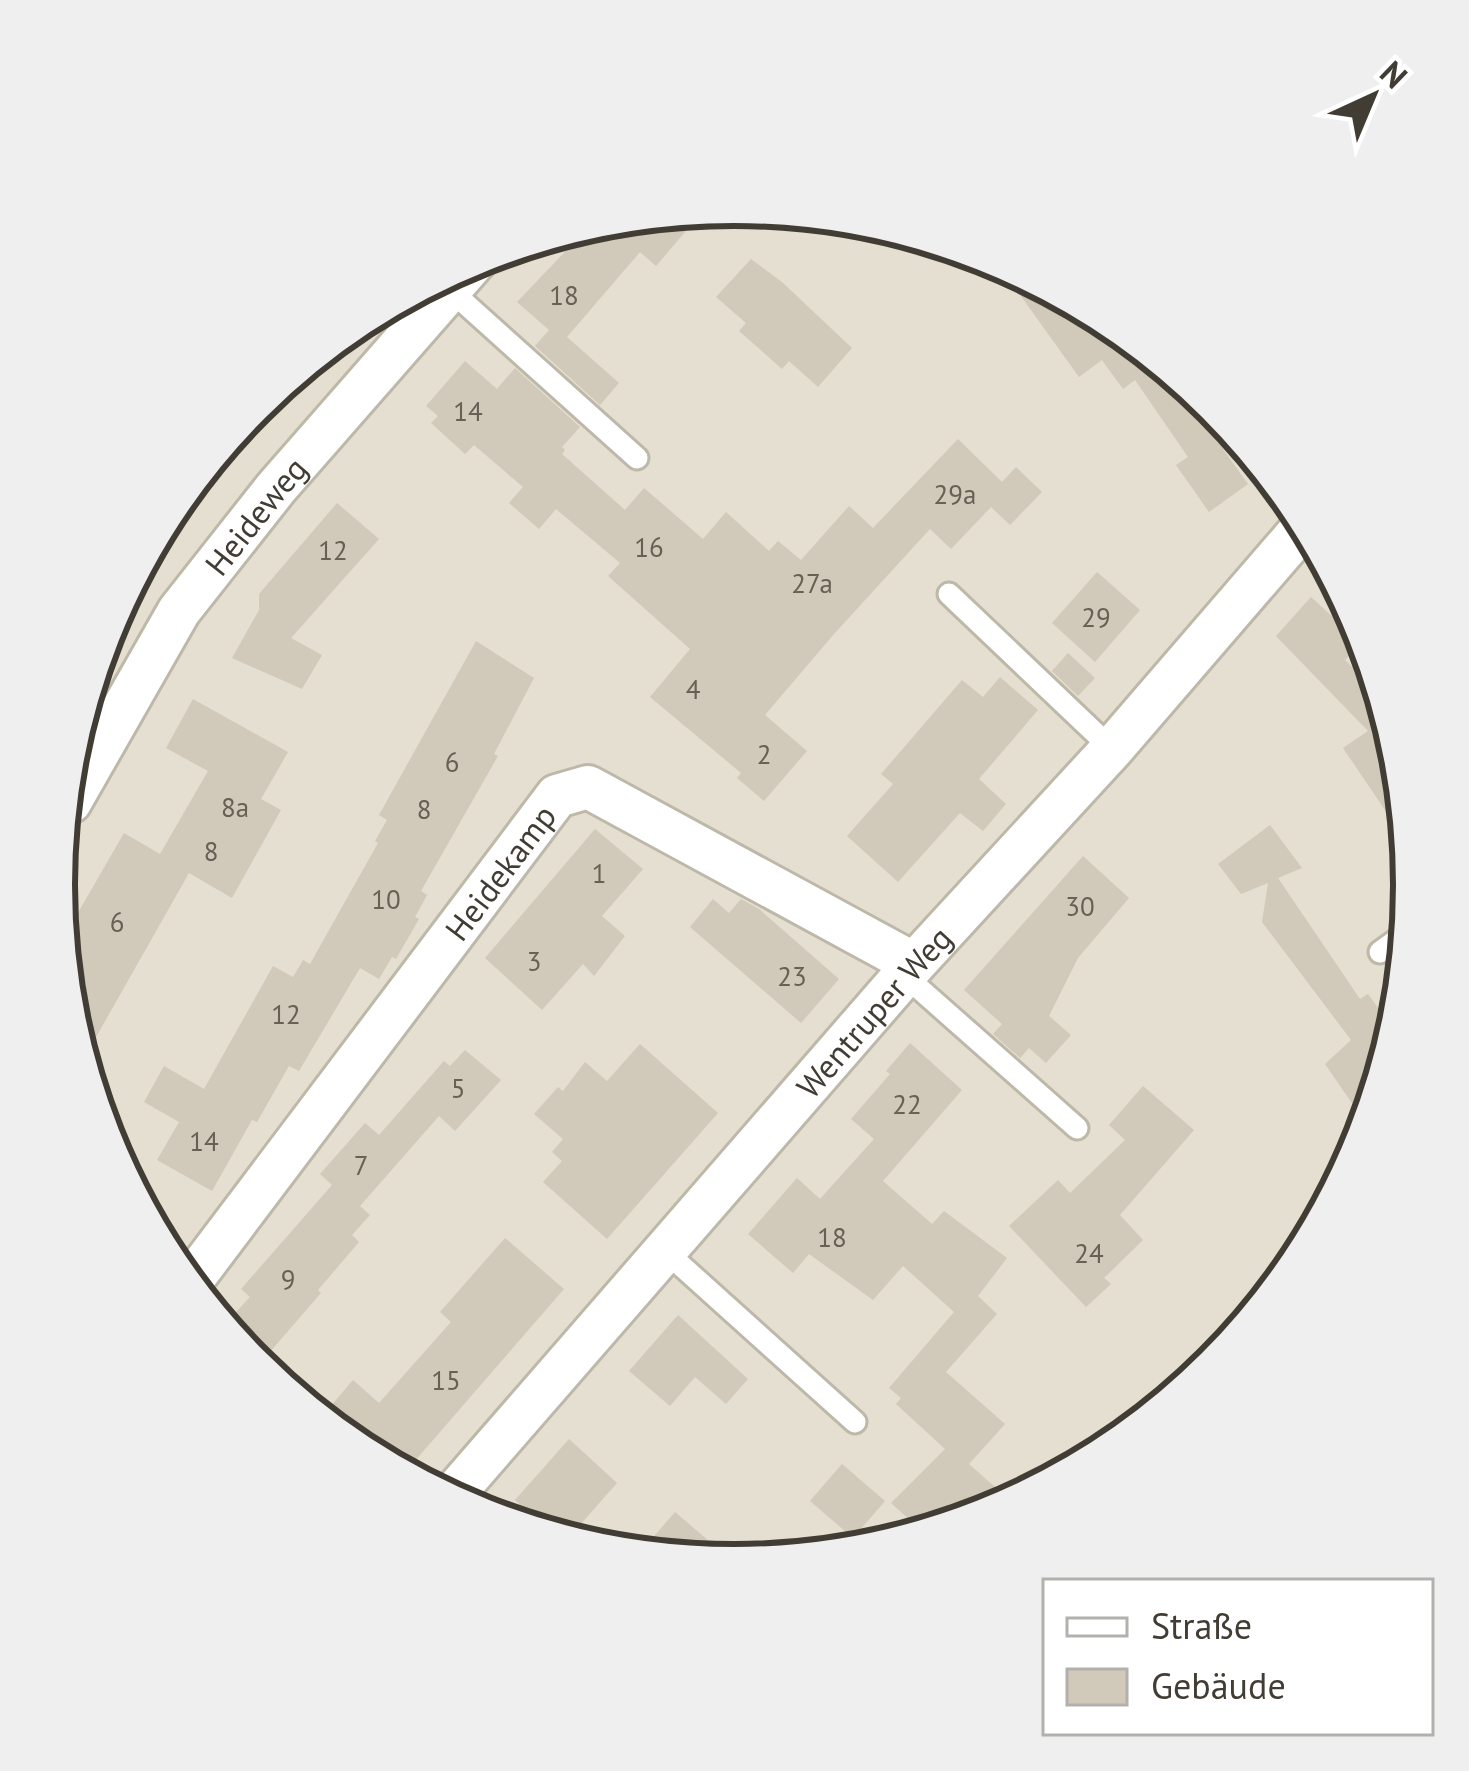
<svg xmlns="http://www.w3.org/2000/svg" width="1469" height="1771" font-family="'PT Sans',sans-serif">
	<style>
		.residential { fill: #e4dfd1 }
		.building { fill: #d1c9b9 }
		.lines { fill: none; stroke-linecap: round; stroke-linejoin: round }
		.service-casing { stroke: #beb8a9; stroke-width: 27 }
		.minor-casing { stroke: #beb8a9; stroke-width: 48 }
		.service { stroke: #fff; stroke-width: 21 }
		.minor { stroke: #fff; stroke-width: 42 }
		.labels { text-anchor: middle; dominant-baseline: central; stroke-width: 9; stroke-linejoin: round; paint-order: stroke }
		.number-label { font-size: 27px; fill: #666055 }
		.street-label { font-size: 33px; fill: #423d34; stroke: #fff }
		.rim { fill: none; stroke: #423d34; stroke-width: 6 }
	</style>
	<rect width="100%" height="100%" fill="#f0ede3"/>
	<circle class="residential" cx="735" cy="885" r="672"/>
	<g class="building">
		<path d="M703 211 656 266 640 252 567 337 619 383 600 405 535 346 549 330 517 302 580 236Z"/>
		<path d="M751 259 782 282 852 348 818 387 789 361 782 369 739 331 746 323 716 297Z"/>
		<path d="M1032 281 1067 309V305L1216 404 1239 438 1223 449 1248 484 1209 512 1176 465 1188 457 1135 380 1123 389 1102 360 1079 377 1018 292Z"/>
		<path d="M465 361 497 389 515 368 580 427 562 447 565 450 562 454 625 510 644 488 703 539 726 512 769 551 778 541 801 560 849 506 873 528 958 439 1002 482 1016 467 1042 492 1010 525 991 507 951 549 930 529 834 634 765 715 807 751 764 801 737 778 741 773 650 697 690 649 608 576 620 563 556 509 539 529 509 503 523 487 474 445 465 454 431 423 438 416 426 406Z"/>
		<path d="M337 503 379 539 291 638 322 655 302 689 232 658 259 610V594Z"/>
		<path d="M1097 572 1140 610 1095 662 1052 623Z"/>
		<path d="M1311 597 1361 643 1345 660 1376 690 1406 841 1343 748 1368 731 1276 636Z"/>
		<path d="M476 641 534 678 494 754 498 756 421 891 427 895 415 917 419 919 396 959 392 957 379 979 360 968 299 1071 289 1066 257 1122 252 1120 212 1191 157 1160 179 1122 144 1102 164 1066 204 1089 273 966 293 977 303 960 310 964 378 843 375 841 387 820 379 815Z"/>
		<path d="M1068 653 1095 678 1078 696 1052 671Z"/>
		<path d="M1000 677 1038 710 979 779 1006 804 983 831 960 813 898 882 847 836 893 784 881 774 962 680 983 697Z"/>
		<path d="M193 699 288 752 261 799 281 810 232 898 189 873 87 1053 64 937 124 833 160 854 208 771 166 748Z"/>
		<path d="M1270 825 1302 868 1278 878 1360 999 1368 994 1381 1012 1392 1002 1367 1125 1325 1064 1351 1040 1262 922 1268 883 1241 894 1218 864Z"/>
		<path d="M595 829 643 869 602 916 625 936 594 976 583 964 542 1010 485 958Z"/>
		<path d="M1083 856 1129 898 1078 958 1049 1016 1071 1035 1046 1063 1029 1048 1020 1058 993 1034 1002 1024 964 990Z"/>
		<path d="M713 899 729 913 741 899 759 909 839 979 801 1023 690 927Z"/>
		<path d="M910 1043 962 1090 883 1181 932 1224 944 1211 1007 1258 978 1296 997 1314 946 1372 1005 1424 969 1464 1004 1495 985 1516 978 1518 964 1505 947 1524 920 1529 891 1503 945 1449 896 1404 901 1398 889 1388 954 1312 903 1266 873 1300 809 1254 793 1273 748 1234 797 1178 820 1199 874 1139 851 1119 890 1074 886 1071Z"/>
		<path d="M640 1044 718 1113 607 1239 543 1182 562 1161 552 1152 563 1139 534 1114 558 1087 563 1091 585 1062 607 1081Z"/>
		<path d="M465 1050 501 1080 455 1131 439 1116 360 1206 370 1215 352 1235 359 1242 318 1290 321 1293 256 1368 225 1324 250 1297 241 1289 332 1185 320 1174 365 1123 379 1135 444 1061 450 1066Z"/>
		<path d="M1143 1086 1194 1130 1120 1215 1143 1240 1104 1278 1111 1284 1086 1307 1009 1226 1058 1180 1070 1193 1125 1140 1109 1125Z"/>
		<path d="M505 1238 564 1289 407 1470 324 1414 353 1380 379 1403 451 1322 440 1312Z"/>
		<path d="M678 1315 748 1379 726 1404 695 1377 670 1406 629 1371Z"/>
		<path d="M569 1439 617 1483 572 1534 547 1529 515 1500Z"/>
		<path d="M842 1464 885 1501 853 1538 810 1501Z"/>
		<path d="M675 1512 737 1565 644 1548Z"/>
	</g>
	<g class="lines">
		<defs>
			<g id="service">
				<path d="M449 289 637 458"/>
				<path d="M949 594 1112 749"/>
				<path d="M1380 952 1405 934"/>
				<path d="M904 975 1077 1128"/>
				<path d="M665 1251 855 1422"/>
			</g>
			<g id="minor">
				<path id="s1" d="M70 802 179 611 276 488 479 256"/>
				<path id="s2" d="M198 1272 557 796 588 787 914 964"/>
				<path id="s3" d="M450 1498 914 964 1112 749 1300 531"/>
			</g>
		</defs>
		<use href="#service" class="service-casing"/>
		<use href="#minor" class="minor-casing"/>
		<use href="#service" class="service"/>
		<use href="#minor" class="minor"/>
	</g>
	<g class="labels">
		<g class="number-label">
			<text x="564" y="295">18</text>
			<text x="468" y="411">14</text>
			<text x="955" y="494">29a</text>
			<text x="649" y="547">16</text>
			<text x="333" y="550">12</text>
			<text x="812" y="583">27a</text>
			<text x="1096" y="617">29</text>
			<text x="693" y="689">4</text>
			<text x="764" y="754">2</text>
			<text x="452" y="762">6</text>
			<text x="235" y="807">8a</text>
			<text x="424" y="809">8</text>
			<text x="211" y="851">8</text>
			<text x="599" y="873">1</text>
			<text x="386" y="899">10</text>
			<text x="1080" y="906">30</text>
			<text x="117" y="922">6</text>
			<text x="534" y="961">3</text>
			<text x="792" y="976">23</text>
			<text x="286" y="1014">12</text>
			<text x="458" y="1088">5</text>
			<text x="907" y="1104">22</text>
			<text x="204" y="1141">14</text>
			<text x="361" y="1165">7</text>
			<text x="832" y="1237">18</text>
			<text x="1089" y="1253">24</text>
			<text x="288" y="1279">9</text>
			<text x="446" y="1380">15</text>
		</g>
		<g class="street-label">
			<text stroke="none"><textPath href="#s1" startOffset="342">Heideweg</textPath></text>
			<text stroke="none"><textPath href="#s2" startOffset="501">Heidekamp</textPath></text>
			<text stroke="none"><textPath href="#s3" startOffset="645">Wentruper Weg</textPath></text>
		</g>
	</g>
	<path d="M0 0H1469V1771H0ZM75 885a659 659 0 1 1 1318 0a659 659 0 1 1-1318 0Z" fill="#f0efef" fill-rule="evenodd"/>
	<path class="rim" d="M75 885a659 659 0 1 1 1318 0a659 659 0 1 1-1318 0Z"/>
	<rect x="1043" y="1579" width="390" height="156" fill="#ffffff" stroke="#b3b1ae" stroke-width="3"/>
	<rect x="1067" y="1618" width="60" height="18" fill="#ffffff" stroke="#b3b1ae" stroke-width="3"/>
	<text x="1151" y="1639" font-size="36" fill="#423d34">Straße</text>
	<rect x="1067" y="1669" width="60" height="36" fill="#d1c9b9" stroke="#b3b1ae" stroke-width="3"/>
	<text x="1151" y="1699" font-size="36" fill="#423d34">Gebäude</text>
	<g transform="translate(1373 96) rotate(44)" stroke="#ffffff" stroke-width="9" paint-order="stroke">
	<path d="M0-9L21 45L0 30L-21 45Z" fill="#423d34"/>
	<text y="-18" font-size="33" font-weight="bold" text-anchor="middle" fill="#423d34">N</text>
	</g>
</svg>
